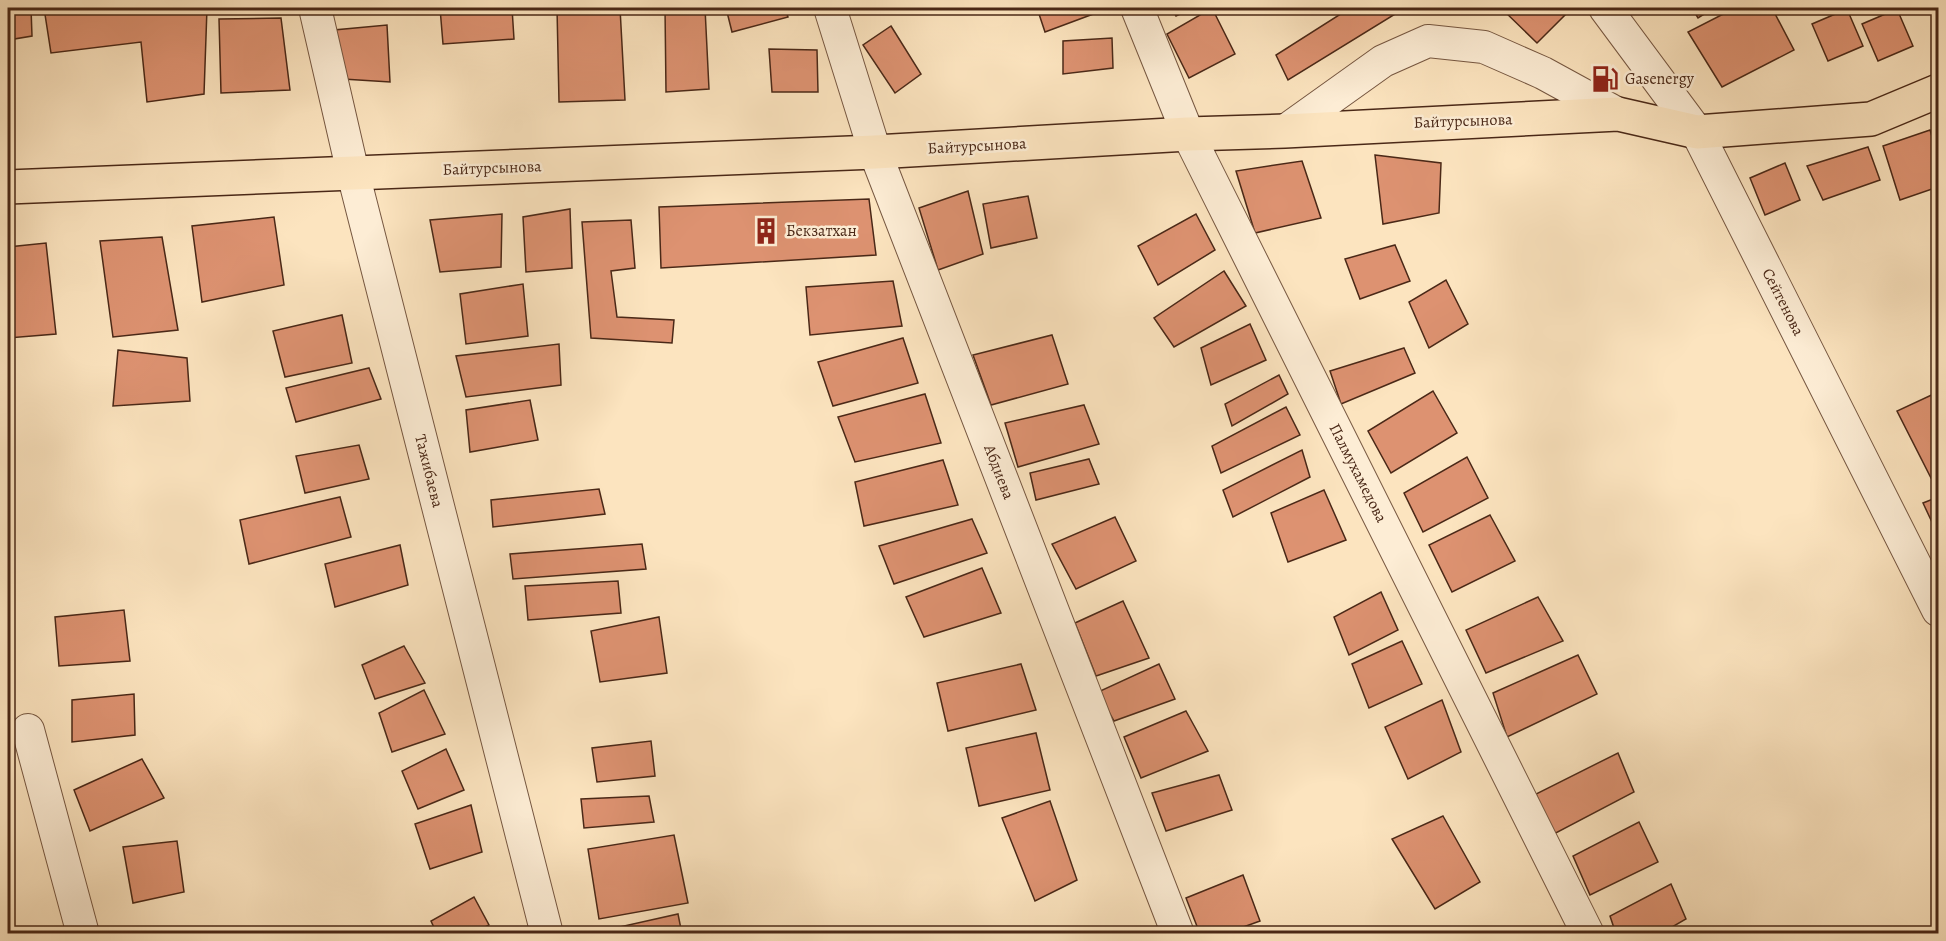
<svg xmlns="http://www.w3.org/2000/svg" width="1946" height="941" font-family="Alegreya,serif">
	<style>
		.building { fill: #dd9271; stroke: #4a2817; stroke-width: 1.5 }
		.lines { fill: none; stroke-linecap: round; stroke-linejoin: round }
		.minor-casing { stroke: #765741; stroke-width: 34 }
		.major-casing { stroke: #4a2817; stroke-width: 36 }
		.minor { stroke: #fdedd5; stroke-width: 32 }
		.major { stroke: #fce4bf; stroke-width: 33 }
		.labels { text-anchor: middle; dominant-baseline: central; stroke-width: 5; stroke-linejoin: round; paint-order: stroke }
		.poi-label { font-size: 16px; fill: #4a2817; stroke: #fdedd5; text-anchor: start }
		.street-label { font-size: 16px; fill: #4a2817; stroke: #fdedd5 }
	</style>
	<rect width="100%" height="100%" fill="#fce4bf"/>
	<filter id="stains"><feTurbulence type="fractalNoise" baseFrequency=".00333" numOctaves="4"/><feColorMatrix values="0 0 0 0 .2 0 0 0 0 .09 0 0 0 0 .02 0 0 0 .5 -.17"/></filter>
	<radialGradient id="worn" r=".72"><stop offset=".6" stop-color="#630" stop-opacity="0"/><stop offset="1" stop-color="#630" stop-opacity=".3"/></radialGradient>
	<g class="building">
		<path d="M8 8H31L32 36 8 40Z"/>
		<path d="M44 8H207L204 94 147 102 141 42 51 53Z"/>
		<path d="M440 8H512L514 39 443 44Z"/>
		<path d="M557 8H620L625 100 559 102Z"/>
		<path d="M665 8H705L709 89 666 92Z"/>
		<path d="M726 8H785L788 17 732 32Z"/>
		<path d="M1037 8H1103L1104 10 1045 32Z"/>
		<path d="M1172 8H1193L1176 16Z"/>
		<path d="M1212 8 1235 54 1189 78 1167 34Z"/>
		<path d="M1350 8H1405L1288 80 1276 55Z"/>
		<path d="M1501 8H1563L1568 12 1537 43Z"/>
		<path d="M1692 8H1714L1698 18Z"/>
		<path d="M1735 8H1772L1794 50 1722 87 1688 32Z"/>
		<path d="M1847 9 1863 46 1828 61 1812 24Z"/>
		<path d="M1897 9 1913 46 1878 61 1862 24Z"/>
		<path d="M281 18 290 90 221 93 219 19Z"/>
		<path d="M387 25 390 82 343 79 334 30Z"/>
		<path d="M891 26 921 74 895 93 863 45Z"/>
		<path d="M1112 38 1113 68 1063 74V41Z"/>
		<path d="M769 49 817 50 818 92H772Z"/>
		<path d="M1930 130 1938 156V187L1900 200 1883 146Z"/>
		<path d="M1868 147 1880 180 1823 200 1807 166Z"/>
		<path d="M1375 155 1441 163 1439 213 1383 224Z"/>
		<path d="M1302 161 1321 218 1255 233 1236 171Z"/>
		<path d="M1785 163 1800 200 1765 215 1750 178Z"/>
		<path d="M968 191 983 254 938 270 919 208Z"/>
		<path d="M1028 196 1037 238 991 248 983 204Z"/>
		<path d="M869 199 876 255 661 268 659 207Z"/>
		<path d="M570 209 572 268 526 272 523 217Z"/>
		<path d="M502 214 501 267 440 272 430 220Z"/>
		<path d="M1196 214 1215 250 1158 285 1138 246Z"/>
		<path d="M274 217 284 285 202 302 192 226Z"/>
		<path d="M631 220 635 268 611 271 617 317 674 320 672 343 591 338 582 222Z"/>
		<path d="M162 237 178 330 113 337 100 241Z"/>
		<path d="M46 243 56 334 8 338V247Z"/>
		<path d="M1395 245 1410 281 1360 299 1345 259Z"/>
		<path d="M1224 271 1246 306 1174 347 1154 318Z"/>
		<path d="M1446 280 1468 324 1429 348 1409 302Z"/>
		<path d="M893 281 902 326 810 335 806 287Z"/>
		<path d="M523 284 528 336 466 344 460 294Z"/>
		<path d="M342 315 352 363 285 377 273 331Z"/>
		<path d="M1250 324 1266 360 1211 385 1201 348Z"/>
		<path d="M1052 335 1068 384 991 405 973 355Z"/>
		<path d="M903 338 918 383 833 406 818 362Z"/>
		<path d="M559 344 561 385 466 397 456 356Z"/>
		<path d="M1404 348 1415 373 1341 404 1330 371Z"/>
		<path d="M118 350 187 358 190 401 113 406Z"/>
		<path d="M369 368 381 399 296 422 286 388Z"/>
		<path d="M1279 375 1288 394 1232 426 1225 404Z"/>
		<path d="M1433 391 1457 433 1391 473 1368 431Z"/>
		<path d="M1938 392V475L1931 478 1897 411Z"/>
		<path d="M925 394 941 443 855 462 838 417Z"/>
		<path d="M530 400 538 440 470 452 466 410Z"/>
		<path d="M1084 405 1099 444 1018 467 1005 423Z"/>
		<path d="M1286 407 1300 435 1221 473 1212 446Z"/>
		<path d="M359 445 369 479 305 493 296 456Z"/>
		<path d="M1302 450 1310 477 1233 517 1223 490Z"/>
		<path d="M1467 457 1488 498 1423 532 1404 493Z"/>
		<path d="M1089 459 1099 484 1036 500 1030 473Z"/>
		<path d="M943 460 958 505 864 526 855 482Z"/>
		<path d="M599 489 605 514 493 527 491 500Z"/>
		<path d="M1324 490 1346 540 1288 562 1271 513Z"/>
		<path d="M340 497 351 537 249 564 240 520Z"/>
		<path d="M1938 497V535L1923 503Z"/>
		<path d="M1490 515 1515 561 1452 592 1429 545Z"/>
		<path d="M1115 517 1136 561 1076 589 1052 544Z"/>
		<path d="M972 519 987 553 894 584 879 546Z"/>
		<path d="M642 544 646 569 513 579 510 554Z"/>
		<path d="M400 545 408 585 335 607 325 564Z"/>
		<path d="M982 568 1001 613 924 637 906 597Z"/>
		<path d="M618 581 621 613 528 620 525 586Z"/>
		<path d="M1381 592 1398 630 1349 655 1334 617Z"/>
		<path d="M1538 597 1563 641 1486 673 1466 630Z"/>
		<path d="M1123 601 1149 658 1096 676 1075 623Z"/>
		<path d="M124 610 130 661 59 666 55 617Z"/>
		<path d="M659 617 667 673 600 682 591 631Z"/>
		<path d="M1402 641 1422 684 1369 708 1352 664Z"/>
		<path d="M404 646 425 683 375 699 362 665Z"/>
		<path d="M1578 655 1597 694 1507 737 1493 693Z"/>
		<path d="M1021 664 1036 710 948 731 937 683Z"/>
		<path d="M1159 664 1175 699 1114 721 1098 692Z"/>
		<path d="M424 690 445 734 392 752 379 713Z"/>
		<path d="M134 694 135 735 72 742V700Z"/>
		<path d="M1442 700 1461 752 1408 779 1385 727Z"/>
		<path d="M1186 711 1208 751 1141 778 1124 737Z"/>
		<path d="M1036 733 1050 790 979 806 966 748Z"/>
		<path d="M651 741 655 776 597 782 592 748Z"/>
		<path d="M446 749 464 790 418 809 402 771Z"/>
		<path d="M1618 753 1634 792 1552 835 1536 794Z"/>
		<path d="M142 759 164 798 90 831 74 790Z"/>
		<path d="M1219 775 1232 810 1166 831 1152 793Z"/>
		<path d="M649 796 654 822 584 828 581 799Z"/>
		<path d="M1050 801 1077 880 1035 901 1002 818Z"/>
		<path d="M471 805 482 852 430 869 415 824Z"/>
		<path d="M1443 816 1480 882 1435 909 1392 839Z"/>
		<path d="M1639 822 1658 862 1590 895 1573 856Z"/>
		<path d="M674 835 688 903 599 919 588 849Z"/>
		<path d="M177 841 184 892 133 903 123 847Z"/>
		<path d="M1243 875 1260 921 1224 934H1200L1186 898Z"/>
		<path d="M1671 884 1686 919 1660 934H1616L1610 916Z"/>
		<path d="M474 897 489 925 472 934H437L431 921Z"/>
		<path d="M678 914 682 934H616L615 928Z"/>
	</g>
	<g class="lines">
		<defs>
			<g id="minor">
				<path d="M315 8 353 173 547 934"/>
				<path d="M830 8 875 152 1178 934"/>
				<path d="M1137 8 1188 134 1588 934"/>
				<path d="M1605 8 1697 132 1938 610"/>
				<path d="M1285 131 1383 61 1428 41 1484 47 1543 73 1618 114"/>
				<path d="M28 730 83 934"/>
			</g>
			<path id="major" d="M8 187 875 152 1188 134 1285 131 1618 114 1697 132 1871 119 1938 91"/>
		</defs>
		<use href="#minor" class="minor-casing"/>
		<use href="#major" class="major-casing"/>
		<use href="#minor" class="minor"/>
		<use href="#major" class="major"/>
	</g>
	<defs>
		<symbol id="fuel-bare" viewBox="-9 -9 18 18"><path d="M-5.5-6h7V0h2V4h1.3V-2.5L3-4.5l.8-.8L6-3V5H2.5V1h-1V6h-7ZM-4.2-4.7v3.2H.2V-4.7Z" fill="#8f2418" stroke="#fdedd5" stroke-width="2.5" paint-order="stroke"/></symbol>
		<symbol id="building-bare" viewBox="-9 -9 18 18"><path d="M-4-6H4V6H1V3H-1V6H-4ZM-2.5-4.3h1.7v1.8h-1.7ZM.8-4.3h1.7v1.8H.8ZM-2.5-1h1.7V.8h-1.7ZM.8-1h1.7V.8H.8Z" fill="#8f2418" stroke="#fdedd5" stroke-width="2.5" paint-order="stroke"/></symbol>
	</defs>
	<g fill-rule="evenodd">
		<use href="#fuel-bare" x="1586" y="60" width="38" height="38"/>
		<use href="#building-bare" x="747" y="212" width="38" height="38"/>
	</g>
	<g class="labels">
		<g class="poi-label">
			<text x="1625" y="79">Gasenergy</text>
			<text x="786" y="231">Бекзатхан</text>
		</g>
		<g class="street-label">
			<text transform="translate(1463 121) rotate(-2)">Байтурсынова</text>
			<text transform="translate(977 146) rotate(-3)">Байтурсынова</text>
			<text transform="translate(492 168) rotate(-2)">Байтурсынова</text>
			<text transform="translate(1783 302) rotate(63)">Сейтенова</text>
			<text transform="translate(429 471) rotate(76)">Тажибаева</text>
			<text transform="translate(999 472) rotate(69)">Абдиева</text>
			<text transform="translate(1358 473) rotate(63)">Палмухамедова</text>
		</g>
	</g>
	<rect width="1946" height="941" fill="none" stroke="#fce4bf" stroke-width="30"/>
	<rect x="9" y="9" width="1928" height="923" fill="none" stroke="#4a2817" stroke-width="3"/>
	<rect x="15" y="15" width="1916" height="911" fill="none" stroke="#4a2817" stroke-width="1.5"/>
	<rect width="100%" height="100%" filter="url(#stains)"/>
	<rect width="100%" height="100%" fill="url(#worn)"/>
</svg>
